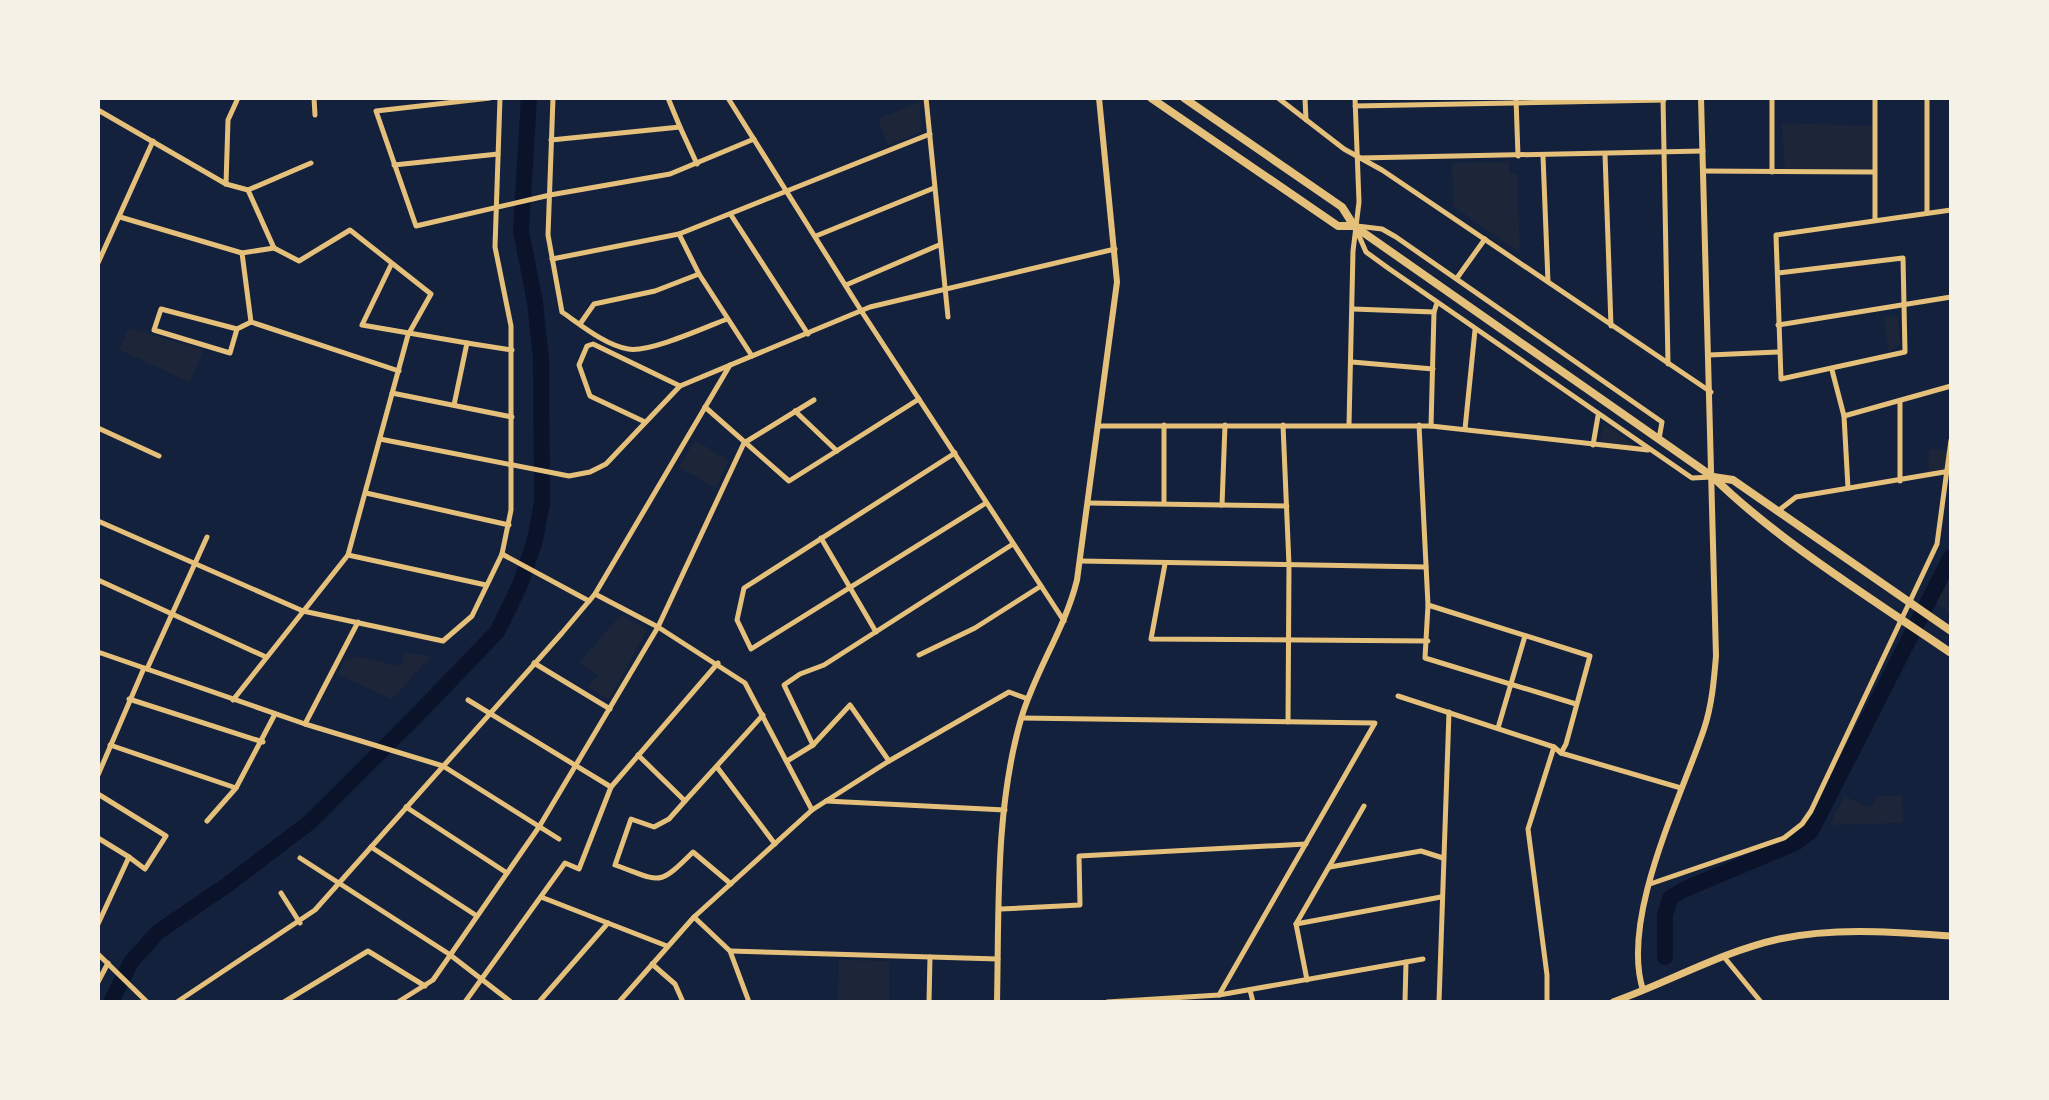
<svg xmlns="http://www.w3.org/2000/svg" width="2049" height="1100" font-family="'Golos Text',sans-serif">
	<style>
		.green { fill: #1d2539 }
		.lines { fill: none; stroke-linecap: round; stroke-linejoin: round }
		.river { stroke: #0b132b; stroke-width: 16 }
		.minor { stroke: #e5c07b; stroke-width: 5 }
		.tertiary { stroke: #e5c07b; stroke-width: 6 }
		.secondary { stroke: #e5c07b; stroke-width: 7 }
		.primary { stroke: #e5c07b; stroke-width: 8 }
	</style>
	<rect width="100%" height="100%" fill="#14213d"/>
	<g class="green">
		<path d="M920 102 921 132 888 145 878 119Z"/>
		<path d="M1782 123 1873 126 1872 166 1870 169 1785 170Z"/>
		<path d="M1509 162V174L1517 173 1520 253 1453 206 1452 163Z"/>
		<path d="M1898 316 1900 345 1888 351 1884 317Z"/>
		<path d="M129 328 203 350 190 382 119 350Z"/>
		<path d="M1603 423 1637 447 1600 444Z"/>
		<path d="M695 440 729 461 716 488 679 467Z"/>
		<path d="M1929 449 1947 450 1945 471 1928 473Z"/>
		<path d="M1951 572V614L1936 602Z"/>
		<path d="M621 615 647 630 610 698H606L589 687 598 675 579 663Z"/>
		<path d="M405 653 431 656 392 699 337 674 346 658 351 660 353 656 401 666Z"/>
		<path d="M1844 796 1870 808 1878 796H1902L1903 823 1830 825Z"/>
		<path d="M839 960 889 961V1002H838Z"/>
	</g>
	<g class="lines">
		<g class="river">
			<path d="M1665 957V915L1670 898 1685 889 1795 843 1811 831 1951 557"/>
			<path d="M111 1002 131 962 158 932 227 885 310 822 418 714 497 632 520 585 535 540 542 503 541 359 535 302 521 231 529 98"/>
		</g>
		<g class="minor">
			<path d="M314 98 315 115"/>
			<path d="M490 98 376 111 416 226 550 195 670 174 754 139"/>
			<path d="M553 98 548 235 562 312C581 325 605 345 628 349 649 353 706 327 727 319"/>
			<path d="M668 98 680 127"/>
			<path d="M728 98 862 312 1064 621"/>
			<path d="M926 98 948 317"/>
			<path d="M1278 98 1344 149 1382 170 1711 392"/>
			<path d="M1305 98 1306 120"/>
			<path d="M1516 98 1518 156"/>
			<path d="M1663 98 1668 364"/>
			<path d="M1927 98V213"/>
			<path d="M1355 106 1664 100"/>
			<path d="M98 110 226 184 248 190"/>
			<path d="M551 140 680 127 697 164"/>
			<path d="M1605 154 1611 326"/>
			<path d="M1543 156 1548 282"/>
			<path d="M1360 158 1703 151"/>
			<path d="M311 163 248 190 274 248 242 253 251 322 399 371"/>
			<path d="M394 165 498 154"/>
			<path d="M1703 171 1874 172"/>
			<path d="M1772 172V98"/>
			<path d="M226 184 228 120 238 98"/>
			<path d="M731 215 808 334"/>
			<path d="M120 217 242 253"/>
			<path d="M1875 220V98"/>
			<path d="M1357 226 1382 229 1396 237 1662 422 1659 439"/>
			<path d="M1356 229 1366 252 1388 268 1692 478 1712 477"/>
			<path d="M679 234 699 274 752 356"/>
			<path d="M816 236 934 188"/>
			<path d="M552 259 679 234 930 134"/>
			<path d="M98 263 153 141"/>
			<path d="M391 265 362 325 467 343 454 405"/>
			<path d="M1778 273 1903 258 1905 352 1781 379 1776 235 1951 210"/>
			<path d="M1457 278 1485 239"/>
			<path d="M846 285 939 245"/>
			<path d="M1353 309 1434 312"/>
			<path d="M580 324 594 304 655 291 699 274"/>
			<path d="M1778 325 1951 297"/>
			<path d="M237 329 161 309 154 330 230 353 237 329 251 322"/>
			<path d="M467 343 512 350"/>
			<path d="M1709 355 1778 352"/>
			<path d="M1352 362 1433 369"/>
			<path d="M1832 370 1844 416 1848 488"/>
			<path d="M392 393 512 417"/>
			<path d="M1900 401V481"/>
			<path d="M705 407 789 481 919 399"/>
			<path d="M795 411 837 451"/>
			<path d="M1844 416 1951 386"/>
			<path d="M645 422 590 396 579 365 587 346 593 344 680 386"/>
			<path d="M1283 425 1289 565 1288 722"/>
			<path d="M1349 425 1353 251 1359 202 1355 98"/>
			<path d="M1419 425 1428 605"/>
			<path d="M1099 426H1431L1648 450"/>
			<path d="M1431 426 1434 312 1437 303"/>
			<path d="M98 428 159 456"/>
			<path d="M1465 429 1475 330"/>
			<path d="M380 439 569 476 590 472 606 464 680 386 870 307 1115 249"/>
			<path d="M1593 445 1598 416"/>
			<path d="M955 453 744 588 737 620 751 649 986 503"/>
			<path d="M366 493 509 525"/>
			<path d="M1088 503 1287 506"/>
			<path d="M1164 503V425"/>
			<path d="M1222 505 1225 425"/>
			<path d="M1778 511 1796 497 1950 471"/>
			<path d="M98 521 303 611 443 641 472 616 502 554 511 510V326L495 247 500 98"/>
			<path d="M821 538 876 632"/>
			<path d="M502 554 589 601"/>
			<path d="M348 555 486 585"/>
			<path d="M1080 561 1426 567"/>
			<path d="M1165 564 1151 639 1428 641"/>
			<path d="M98 580 266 657"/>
			<path d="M595 594 658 627 745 683 812 810"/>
			<path d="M98 652 305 724 443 766 559 839"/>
			<path d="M919 655 975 628 1041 586"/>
			<path d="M534 663 610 709"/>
			<path d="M147 669 207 537"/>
			<path d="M1398 696 1554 747 1561 753 1681 788"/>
			<path d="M129 699 263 742"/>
			<path d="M233 700 348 555 408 335 431 294 350 230 299 261 274 248"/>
			<path d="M468 700 611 787 718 663"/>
			<path d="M1021 718 1375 723 1219 995"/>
			<path d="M305 724 358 622"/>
			<path d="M1498 728 1525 636"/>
			<path d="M110 745 236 788"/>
			<path d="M813 745 784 685 800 674 824 665 1013 544"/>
			<path d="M1561 753 1566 744 1590 656 1428 605 1425 658 1576 704"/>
			<path d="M638 755 685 801 763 715"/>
			<path d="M787 761 813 745 850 705 889 761"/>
			<path d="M717 767 775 844"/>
			<path d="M98 775 144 668"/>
			<path d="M98 794 166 836 145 869 129 857 98 924"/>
			<path d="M685 801 669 819 654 827 631 819 615 865C661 881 657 888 693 852L731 884"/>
			<path d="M826 801 1005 810"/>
			<path d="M406 807 507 873"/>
			<path d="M207 821 236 788 275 714"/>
			<path d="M98 838 129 857"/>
			<path d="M371 847 477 916"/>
			<path d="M300 858 449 954 511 1002"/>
			<path d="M1330 867 1421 851 1443 858"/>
			<path d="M1650 884 1784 838 1802 824 1811 811 1937 544 1951 440"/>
			<path d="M281 893 300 923"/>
			<path d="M541 897 667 946"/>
			<path d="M1001 909 1080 905 1079 856 1306 844"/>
			<path d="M694 917 730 951 749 1002"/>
			<path d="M1296 924 1441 897"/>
			<path d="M730 951 998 959"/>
			<path d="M98 954 147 1002"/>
			<path d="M1724 957 1761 1002"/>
			<path d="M652 964 675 984 683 1002"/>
			<path d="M1307 980 1296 924 1364 806"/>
			<path d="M98 982 108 963"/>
			<path d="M1250 990 1253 1002"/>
			<path d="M177 1002 315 910 562 633 595 594 730 365"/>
			<path d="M284 1002 368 951 425 986"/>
			<path d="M398 1002 433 980 539 827 658 627 744 443 814 400"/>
			<path d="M465 1002 565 863 579 869 611 787"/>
			<path d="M539 1002 608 923"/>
			<path d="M619 1002 694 917 812 810 889 761 1009 692 1028 699"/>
			<path d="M929 1002 930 957"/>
			<path d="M1107 1002 1219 995 1423 959"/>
			<path d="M1405 1002 1406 962"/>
			<path d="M1439 1002 1449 712"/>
			<path d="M1547 1002V975L1528 829 1554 747"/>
		</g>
		<g class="tertiary">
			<path d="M1643 990C1620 918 1681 798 1704 729 1712 705 1714 680 1716 656L1701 98"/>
			<path d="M997 1002C999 909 995 809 1021 719 1035 671 1065 629 1077 580L1117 282 1099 98"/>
		</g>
		<path class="secondary" d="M1613 1002C1669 982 1721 952 1779 939 1835 927 1894 932 1951 936"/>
		<g class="primary">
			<path d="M1151 98 1338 226H1354"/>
			<path d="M1184 98 1342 207 1354 226 1713 477C1778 541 1875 601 1951 653"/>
			<path d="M1713 477 1733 480 1951 631"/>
		</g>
	</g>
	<rect width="2049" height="1100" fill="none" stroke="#f6f1e7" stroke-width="200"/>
</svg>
